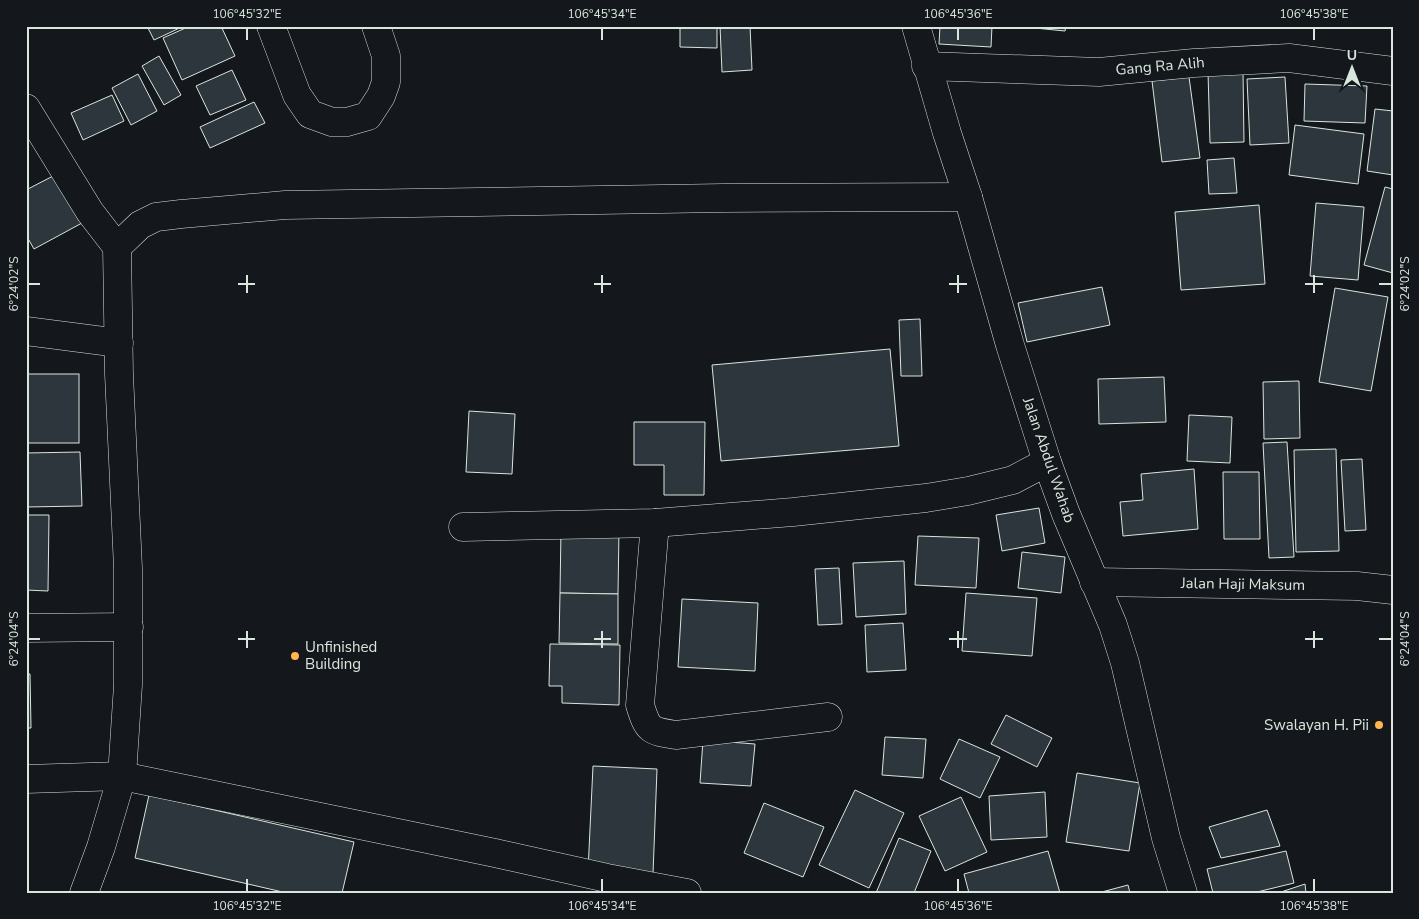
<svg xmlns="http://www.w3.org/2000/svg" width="1419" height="919" font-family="'Nunito Sans',sans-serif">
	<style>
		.building { fill: #2c363c; stroke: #d8e6dc }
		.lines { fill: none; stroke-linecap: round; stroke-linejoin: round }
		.street-casing { stroke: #d8e6dc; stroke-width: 29 }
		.secondary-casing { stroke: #d8e6dc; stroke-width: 29 }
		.street { stroke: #14181c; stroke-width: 28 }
		.secondary { stroke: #14181c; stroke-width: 28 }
		.ticks { fill: none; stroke: #d8e6dc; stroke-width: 2 }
		.poi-dot { fill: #ffb74d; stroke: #14181c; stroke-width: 2 }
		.labels { text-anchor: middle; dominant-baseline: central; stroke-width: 4; stroke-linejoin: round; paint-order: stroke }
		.street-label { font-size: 15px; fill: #d8e6dc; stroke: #14181c }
		.poi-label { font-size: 15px; fill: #d8e6dc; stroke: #14181c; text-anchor: start }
		.neatline { fill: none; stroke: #d8e6dc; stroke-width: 2 }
		.ticks-label { font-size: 12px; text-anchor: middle; fill: #d8e6dc }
	</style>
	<rect width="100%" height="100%" fill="#14181c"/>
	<g class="building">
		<path d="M147 26H184L154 40Z"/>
		<path d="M190 26H221L235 56 182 80 163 38Z"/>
		<path d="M680 26H717V48L680 47Z"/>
		<path d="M720 26H750L752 70 722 72Z"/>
		<path d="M940 26H992L991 47 939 44Z"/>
		<path d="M1015 26H1066L1065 31Z"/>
		<path d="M159 56 181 95 164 105 142 66Z"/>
		<path d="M232 70 246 100 210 115 196 86Z"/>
		<path d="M1208 72H1243L1244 142 1210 143Z"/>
		<path d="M138 74 157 111 131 125 112 88Z"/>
		<path d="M1189 77 1200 158 1162 162 1152 81Z"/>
		<path d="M1285 77 1289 143 1250 145 1247 79Z"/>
		<path d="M1305 84 1367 86 1365 123 1304 121Z"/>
		<path d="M112 95 124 121 83 140 71 113Z"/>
		<path d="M254 102 265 123 210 148 200 127Z"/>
		<path d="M1375 109 1393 111V175L1367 171Z"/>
		<path d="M1295 125 1364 134 1358 184 1289 175Z"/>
		<path d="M1234 158 1237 193 1209 194 1207 160Z"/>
		<path d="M55 175 82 223 34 249 26 235V190Z"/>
		<path d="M1385 187 1393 189V273L1364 265Z"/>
		<path d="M1316 203 1364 207 1358 280 1310 276Z"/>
		<path d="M1259 205 1265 284 1181 290 1175 212Z"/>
		<path d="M1102 287 1110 325 1027 342 1018 303Z"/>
		<path d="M1335 288 1388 297 1371 391 1319 382Z"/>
		<path d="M920 319 922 376H901L899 320Z"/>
		<path d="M890 349 899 446 721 461 712 365Z"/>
		<rect x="26" y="374" width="53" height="69"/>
		<path d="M1164 377 1166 422 1099 424 1098 379Z"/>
		<path d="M1299 381 1300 438 1264 439 1263 382Z"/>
		<path d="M469 411 515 414 512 474 466 472Z"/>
		<path d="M1189 415 1232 417 1230 463 1187 461Z"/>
		<path d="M634 422H705L704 495H664V465H634Z"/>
		<path d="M1287 442 1294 557 1269 558 1263 443Z"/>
		<path d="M1336 449 1339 551 1296 552 1294 450Z"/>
		<path d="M80 452 82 506 26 507V453Z"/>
		<path d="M1362 459 1366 530 1345 531 1341 460Z"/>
		<path d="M1194 469 1198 529 1123 536 1120 502 1143 500 1141 474Z"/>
		<path d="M1223 472H1259L1260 539H1224Z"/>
		<path d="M1039 508 1045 543 1002 551 996 515Z"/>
		<path d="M26 515H49L48 591 26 590Z"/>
		<path d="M561 529H619L618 594 560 593Z"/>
		<path d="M918 536 979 538 976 588 915 585Z"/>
		<path d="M1022 552 1065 557 1061 593 1018 588Z"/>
		<path d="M904 561 906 614 856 617 853 563Z"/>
		<path d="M839 568 842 624 818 625 815 569Z"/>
		<path d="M560 593 618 594V644L559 643Z"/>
		<path d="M966 593 1037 598 1032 656 962 651Z"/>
		<path d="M682 599 758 603 755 671 678 667Z"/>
		<path d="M903 623 906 670 867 672 865 625Z"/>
		<path d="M550 644 620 645 619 705 562 703V686H549Z"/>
		<path d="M26 674H30L31 728H26Z"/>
		<path d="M1006 715 1052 738 1037 767 991 744Z"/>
		<path d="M885 737 926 739 923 778 882 775Z"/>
		<path d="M959 739 1000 757 980 798 940 779Z"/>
		<path d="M703 740 755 744 751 786 700 783Z"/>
		<path d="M593 766 657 769 653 874 588 871Z"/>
		<path d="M1077 773 1140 783 1129 851 1066 842Z"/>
		<path d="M855 790 904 813 869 888 819 865Z"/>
		<path d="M1045 792 1047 837 991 840 989 796Z"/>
		<path d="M149 795 354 842 342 893H287L135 858Z"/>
		<path d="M961 797 987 852 945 871 919 816Z"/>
		<path d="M764 803 824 827 803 877 744 853Z"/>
		<path d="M1267 810 1280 846 1221 858 1209 827Z"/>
		<path d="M899 838 931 851 914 893H876Z"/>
		<path d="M1048 851 1060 893H969L964 874Z"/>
		<path d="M1286 851 1294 883 1253 893H1213L1207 869Z"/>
		<path d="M1305 884 1306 893H1278Z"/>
		<path d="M1128 885 1130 893H1098Z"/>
	</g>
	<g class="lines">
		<defs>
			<g id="street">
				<path d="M271 26 297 95 310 114 332 122H347L368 116 381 96 386 82V56L376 26"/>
				<path d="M926 66 1099 72 1194 63 1289 58 1393 71"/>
				<path d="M26 108 90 212 117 247 119 374 128 568V685L122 776 101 847 84 893"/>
				<path d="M117 247 140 225 156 217 181 214 285 205 723 198 968 197"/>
				<path d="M26 331 119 343"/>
				<path d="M655 523 640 705C648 731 650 731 676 735L828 717"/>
				<path d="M463 527 655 523 793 512 926 498 968 491 1013 480 1047 462"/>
				<path d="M1094 582 1357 586 1393 590"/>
				<path d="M26 628 129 627"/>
				<path d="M26 779 122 776 495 853 607 878 687 893"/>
			</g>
			<path id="secondary" d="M916 26 947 133 968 197 1010 345 1047 462 1066 514 1113 625 1125 663 1166 838 1183 893"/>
		</defs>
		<use href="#street" class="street-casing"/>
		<use href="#secondary" class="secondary-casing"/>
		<use href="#street" class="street"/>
		<use href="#secondary" class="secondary"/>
	</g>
	<path class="ticks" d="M247 28V40M602 28V40M958 28V40M1314 28V40M247 275V293M602 275V293M958 275V293M1314 275V293M28 284H40M238 284H255M594 284H611M949 284H967M1305 284H1323M1379 284H1392M247 631V648M602 631V648M958 631V648M1314 631V648M28 639H40M238 639H255M594 639H611M949 639H967M1305 639H1323M1379 639H1392M247 879V892M602 879V892M958 879V892M1314 879V892"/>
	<g class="poi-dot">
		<circle cx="295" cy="656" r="5"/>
		<circle cx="1379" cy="725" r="5"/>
	</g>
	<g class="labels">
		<g class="street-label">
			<text transform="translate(1160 66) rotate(-5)">Gang Ra Alih</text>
			<text transform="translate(1049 460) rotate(71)">Jalan Abdul Wahab</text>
			<text transform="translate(1243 584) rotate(1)">Jalan Haji Maksum</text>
		</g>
		<g class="poi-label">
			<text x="305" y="647">Unfinished<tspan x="305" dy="17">Building</tspan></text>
			<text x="1369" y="725" text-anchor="end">Swalayan H. Pii</text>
		</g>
	</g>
	<rect width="1419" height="919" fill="none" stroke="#14181c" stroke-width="55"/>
	<g transform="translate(1352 68)" stroke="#14181c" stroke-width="4" paint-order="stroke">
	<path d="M0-4L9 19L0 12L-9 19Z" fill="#d8e6dc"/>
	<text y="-8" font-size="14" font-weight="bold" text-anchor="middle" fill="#d8e6dc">U</text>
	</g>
	<rect x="28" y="28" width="1364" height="864" class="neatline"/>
	<g class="ticks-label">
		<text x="247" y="18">106°45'32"E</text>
		<text x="602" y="18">106°45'34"E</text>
		<text x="958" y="18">106°45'36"E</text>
		<text x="1314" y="18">106°45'38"E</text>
		<text transform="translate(14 284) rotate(-90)" y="4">6°24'02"S</text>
		<text transform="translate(1405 284) rotate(-90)" y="4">6°24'02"S</text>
		<text transform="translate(14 639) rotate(-90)" y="4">6°24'04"S</text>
		<text transform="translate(1405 639) rotate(-90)" y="4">6°24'04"S</text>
		<text x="247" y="910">106°45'32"E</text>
		<text x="602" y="910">106°45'34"E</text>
		<text x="958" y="910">106°45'36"E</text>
		<text x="1314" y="910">106°45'38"E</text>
	</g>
</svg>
